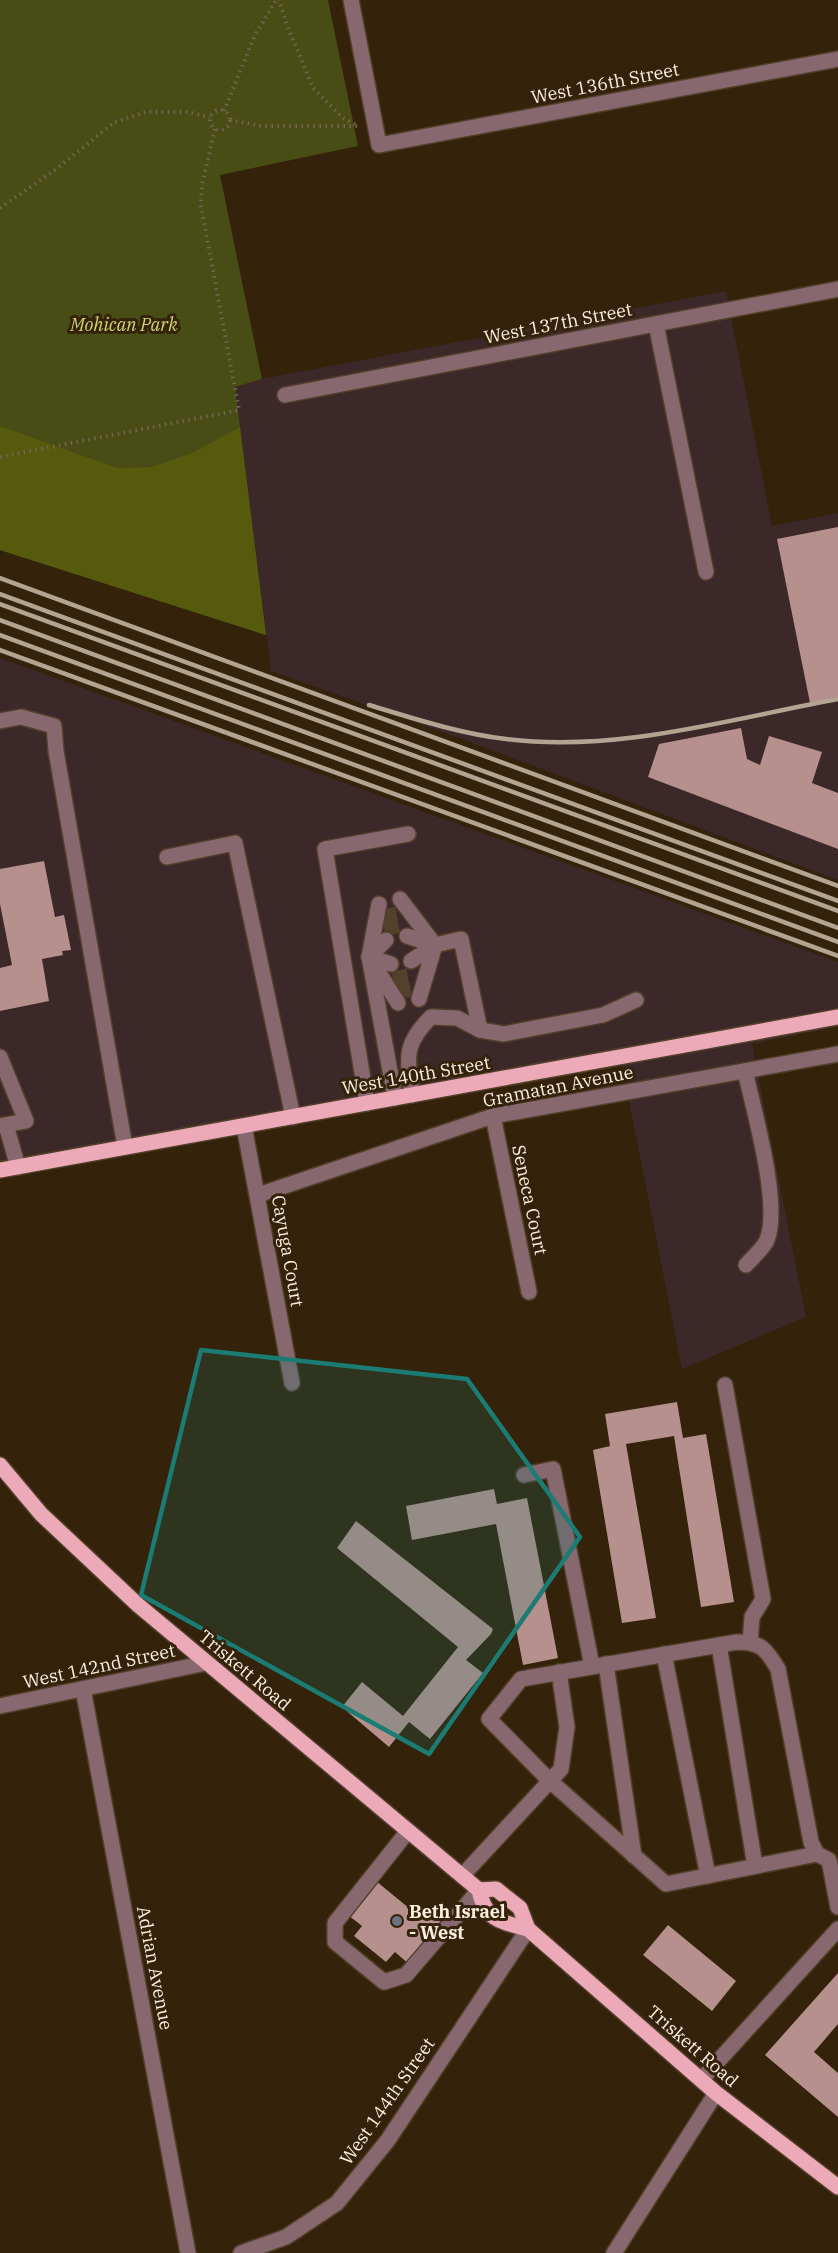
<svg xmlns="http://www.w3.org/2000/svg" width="838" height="2253" font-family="'IBM Plex Serif',serif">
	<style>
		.industrial { fill: #3c2829 }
		.green { fill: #484d15 }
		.forest { fill: #555a0d }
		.building { fill: #b5908c }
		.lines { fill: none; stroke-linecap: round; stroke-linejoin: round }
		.minor-tunnel { stroke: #53412b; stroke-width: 15; stroke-dasharray: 15 8; stroke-linecap: butt }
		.minor-casing { stroke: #513f29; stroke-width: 18 }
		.major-casing { stroke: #513f29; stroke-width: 18 }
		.path { stroke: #756450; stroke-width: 4; stroke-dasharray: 1.5 4.5; stroke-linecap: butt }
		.minor { stroke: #88686f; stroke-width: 15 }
		.major { stroke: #eca9b8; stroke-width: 15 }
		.rail { stroke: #b3a492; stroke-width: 4.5 }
		.marked { fill: #1b7c74; fill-opacity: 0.2; stroke: #1b7c74; stroke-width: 4.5; stroke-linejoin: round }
		.worship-dot { fill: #6b7280; stroke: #35220b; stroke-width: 2 }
		.labels { text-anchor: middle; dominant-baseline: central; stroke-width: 6; stroke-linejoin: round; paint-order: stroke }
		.street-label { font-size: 18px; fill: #fbeee0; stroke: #35220b }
		.park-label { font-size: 18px; font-style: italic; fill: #ccd672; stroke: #35220b }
		.poi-label { font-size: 18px; font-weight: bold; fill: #fbeee0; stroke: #35220b; text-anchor: start }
	</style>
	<rect width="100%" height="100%" fill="#35220b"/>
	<g class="industrial">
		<path d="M726 291 772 526 838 513V880L446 733 271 671 235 387 262 379Z"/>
		<path d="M0 658 838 962V1026L752 1044 806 1317 682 1369 619 1050 0 1161Z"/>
	</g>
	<path class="green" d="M0 0H328L358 146 220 175 262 379 235 387 266 635 0 550Z"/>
	<path class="forest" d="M0 426 117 468 152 467 192 453 240 427 266 635 0 550Z"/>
	<g class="building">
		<path d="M838 527V697L810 703 777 539Z"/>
		<path d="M741 728 747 759 760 765 769 736 822 752 812 783 838 793V849L648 777 659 744Z"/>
		<path d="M44 861 55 917 64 915 71 950 62 951 63 955 42 959 49 1001 0 1011V968L12 965 0 904V869Z"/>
		<path d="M677 1402 683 1438 706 1434 734 1602 701 1607 674 1436 626 1444 656 1618 622 1623 593 1450 610 1446 605 1414Z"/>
		<path d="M494 1489 497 1504 527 1498 558 1658 523 1665 496 1524 412 1540 406 1506Z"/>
		<path d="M356 1521 493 1629 491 1634 466 1660 483 1673 430 1739 409 1722 389 1747 342 1707 362 1682 403 1716 458 1647 337 1548Z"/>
		<path d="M376 1881 421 1918 427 1911 443 1924 410 1965 395 1952 386 1962 354 1936 362 1926 348 1915Z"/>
		<path d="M668 1925 736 1981 712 2011 643 1955Z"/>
		<path d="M838 1973V2024L814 2052 838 2073V2117L765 2055Z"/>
	</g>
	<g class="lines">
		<g class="minor-tunnel">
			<path d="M382 917 402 913"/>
			<path d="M384 929 405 924"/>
			<path d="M393 979 414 975"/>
			<path d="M396 992 417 988"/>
		</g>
		<defs>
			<g id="minor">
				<path d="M351 0 379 145 838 59"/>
				<path d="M656 324 706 572"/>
				<path d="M285 395 838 289"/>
				<path d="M0 721 21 717 54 726 56 751 125 1147"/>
				<path d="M167 857 235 843 293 1117"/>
				<path d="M400 899 435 945"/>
				<path d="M379 904 369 957 395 1098"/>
				<path d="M407 936 435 945"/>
				<path d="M369 957 386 940"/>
				<path d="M369 957 391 964"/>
				<path d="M411 961 435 945 461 939 480 1030"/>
				<path d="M374 965 398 1003"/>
				<path d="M419 999 435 945"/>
				<path d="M0 1057 26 1121 0 1126"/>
				<path d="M745 1071C754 1111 781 1205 767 1240 763 1249 752 1258 746 1265"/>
				<path d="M412 1095C408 1058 402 1046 431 1017L457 1018 480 1030 504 1034 603 1015 636 1000"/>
				<path d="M367 1103 325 849 408 834"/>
				<path d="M493 1116 529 1292"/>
				<path d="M6 1125 18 1167"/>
				<path d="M244 1126 292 1383"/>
				<path d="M258 1195 493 1116 838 1054"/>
				<path d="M725 1385 763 1599 752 1617 750 1642"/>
				<path d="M524 1475 553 1469 592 1666"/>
				<path d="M719 1645 755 1866"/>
				<path d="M664 1654 708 1876"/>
				<path d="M606 1664 634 1856"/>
				<path d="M83 1689 188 2253"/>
				<path d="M0 1706 206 1663"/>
				<path d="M408 1831 335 1923V1942L384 1982 406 1975 479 1890"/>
				<path d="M817 1854 666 1884 550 1781 489 1719 521 1679 737 1642C761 1642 766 1649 778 1669L811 1842 817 1854 829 1860 838 1907"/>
				<path d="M462 1876 561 1769 567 1727 559 1672"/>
				<path d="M701 2080 838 1929"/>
				<path d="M241 2253 286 2237 337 2203 388 2140 528 1929"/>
				<path d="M614 2253 716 2093"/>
			</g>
			<g id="major">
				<path d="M0 1170 838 1017"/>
				<path d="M0 1465 41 1514 138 1605 479 1890C485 1920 501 1922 528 1929L716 2093 838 2187"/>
				<path d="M479 1890 496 1889 520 1908 528 1929"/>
			</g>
		</defs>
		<use href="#minor" class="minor-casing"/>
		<use href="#major" class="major-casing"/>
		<g class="path">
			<circle cx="220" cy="120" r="10"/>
			<path d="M224 111 254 37 276 0"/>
			<path d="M230 120 262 126H358L343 118 313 88 287 25 279 0"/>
			<path d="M0 208 55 170 115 122 146 112H186L210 117"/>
			<path d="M0 457 239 410 201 206 202 185 215 129"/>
		</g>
		<use href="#minor" class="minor"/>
		<use href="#major" class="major"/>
		<g class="rail">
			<path d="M0 578 838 886"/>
			<path d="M0 594 838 901"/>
			<path d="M0 604 838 911"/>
			<path d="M0 620 838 928"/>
			<path d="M0 635 838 942"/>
			<path d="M0 650 838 956"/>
			<path d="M369 705C412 718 461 734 506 739 617 753 730 719 838 699"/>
		</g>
	</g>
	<path class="marked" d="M201 1350 467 1379 580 1537 429 1754 141 1595Z"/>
	<circle class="worship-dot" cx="397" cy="1921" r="6"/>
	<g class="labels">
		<g class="street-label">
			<text transform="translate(605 83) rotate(-11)">West 136th Street</text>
			<text transform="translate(558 323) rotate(-11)">West 137th Street</text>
			<text transform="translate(416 1075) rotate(-10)">West 140th Street</text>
			<text transform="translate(558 1086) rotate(-11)">Gramatan Avenue</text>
			<text transform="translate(530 1200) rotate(78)">Seneca Court</text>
			<text transform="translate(288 1251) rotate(80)">Cayuga Court</text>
			<text transform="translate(99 1666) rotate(-12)">West 142nd Street</text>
			<text transform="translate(245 1670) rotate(40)">Triskett Road</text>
			<text transform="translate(155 1968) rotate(79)">Adrian Avenue</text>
			<text transform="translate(693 2046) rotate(41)">Triskett Road</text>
			<text transform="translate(387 2101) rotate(-55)">West 144th Street</text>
		</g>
		<g class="park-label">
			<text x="124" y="324">Mohican Park</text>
		</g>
		<g class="poi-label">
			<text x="409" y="1911">Beth Israel<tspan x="409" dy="21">- West</tspan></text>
		</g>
	</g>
</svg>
